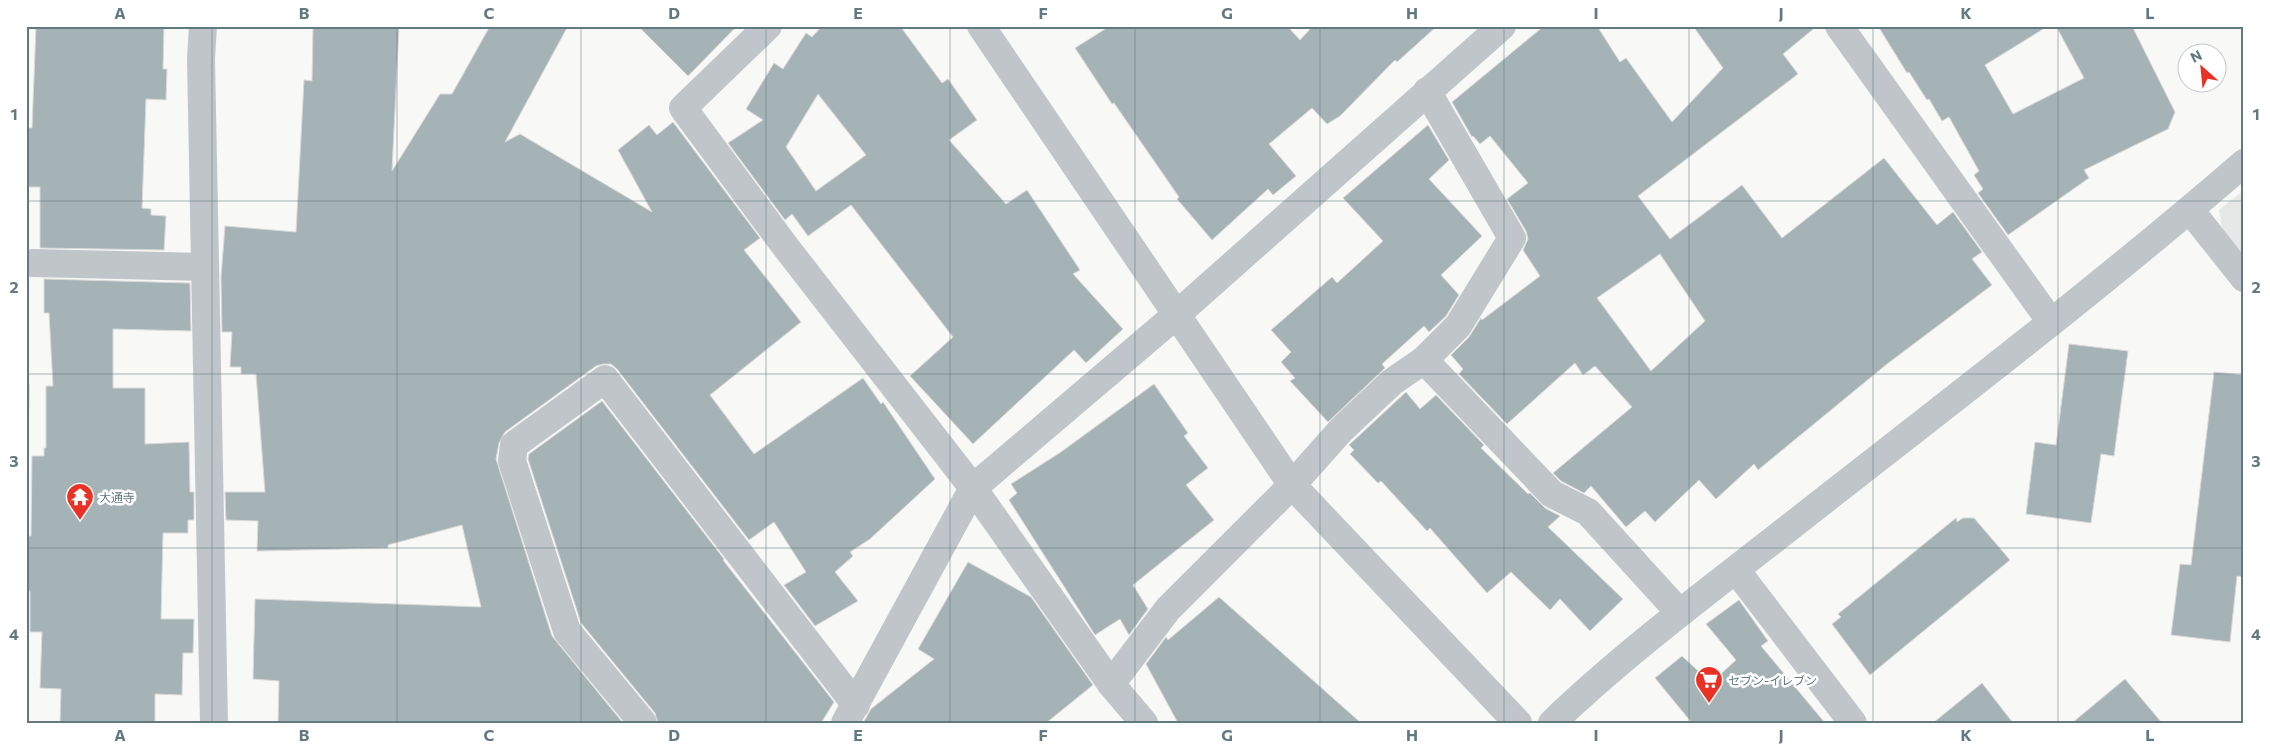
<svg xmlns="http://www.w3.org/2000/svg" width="2270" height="749" font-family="Commissioner,'Noto Sans JP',sans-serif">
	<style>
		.built { fill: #e6e8e7 }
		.green { fill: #d9ddd4 }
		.building { fill: #a5b2b6; stroke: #dadad8; fill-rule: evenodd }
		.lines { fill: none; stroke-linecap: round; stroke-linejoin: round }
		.minor { stroke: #bfc5c8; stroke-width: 28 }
		.tertiary { stroke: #bfc5c8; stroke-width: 28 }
		.grid { fill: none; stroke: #627982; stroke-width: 1; stroke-opacity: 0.55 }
		.labels { text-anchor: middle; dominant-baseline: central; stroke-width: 5; stroke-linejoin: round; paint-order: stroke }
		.poi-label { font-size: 12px; fill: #627982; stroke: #fff; text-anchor: start }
		.neatline { fill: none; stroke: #627982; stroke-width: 2 }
		.grid-label { font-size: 16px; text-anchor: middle; font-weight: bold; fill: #627982 }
	</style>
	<rect width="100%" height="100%" fill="#f8f8f6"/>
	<path class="built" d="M2244 190V255L2222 228 2219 210Z"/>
	<path class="green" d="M26 384H30L28 458H26Z"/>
	<g class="building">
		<path d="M36 26H164L163 69H167L166 100 146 99 142 208 151 209V215L166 216 164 250 40 248V187H26V128H32Z"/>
		<path d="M313 26H399L392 171 440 94H452L490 26H568L505 142 520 134 652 212 618 150 649 125 657 135 673 122 760 238 744 250 801 322 710 395 754 454 863 378 881 404 883 402 935 479 870 539 850 552 853 556 835 572 858 601 815 626 784 585 806 572 774 522 749 540 617 369 611 364H603L596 366 505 432 499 443 496 459 552 636 623 723H278L279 681 253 679 255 599 481 607 462 525 388 545V548L257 551 258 521 226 520 225 492H265L256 374H241V367H230L232 332H222L221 277 225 226 296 232 304 80 312 81Z"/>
		<path d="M638 26H737L688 76Z"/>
		<path d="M822 26H900L942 83 948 79 977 120 949 140 1006 204 1027 190 1080 270 1073 274 1123 329 1086 363 1074 350 973 444 910 376 953 337 851 205 808 236 792 214 785 220 728 143 763 120 746 109 774 63 783 69 806 33 812 37ZM818 94 866 155 816 191 786 147Z"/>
		<path d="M1110 26H1287L1300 40 1313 26H1437L1397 62 1395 60 1340 116 1327 124 1312 108 1269 144 1296 176 1273 195 1268 189 1212 240 1177 199 1179 197 1114 103 1112 104 1075 48Z"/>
		<path d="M1544 26H1597L1620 62 1626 58 1672 122 1723 68 1693 26H1817L1783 54 1798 74 1638 196 1670 239 1742 185 1782 238 1884 158 1937 225 1953 212 1982 252 1972 259 1992 285 1887 364 1758 470 1754 464 1716 499 1699 480 1655 522 1645 511 1626 527 1591 486 1584 493 1561 481 1553 473 1632 407 1595 366 1583 375 1575 363 1507 424 1459 374 1463 369 1451 355 1469 337 1481 318 1482 320 1540 276 1523 250 1528 239 1526 231 1507 199 1528 183 1490 136 1480 144 1473 136 1472 137 1452 102ZM1660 254 1705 321 1651 371 1597 298Z"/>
		<path d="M1878 26H2048L1985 65 2013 114 2084 78 2056 26H2132L2175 112 2168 129 2084 170 2089 178 2008 235 1978 193 1983 189 1974 175 1979 171 1949 117 1942 121 1929 99 1927 100 1909 72 1907 73Z"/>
		<path d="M1428 125 1449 160 1429 179 1482 236 1441 275 1459 295 1446 316 1429 332 1424 326 1382 364 1385 368 1328 422 1290 381 1295 378 1281 362 1291 352 1271 330 1332 277 1337 283 1383 241 1343 198Z"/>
		<path d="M44 279 190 283 191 331 113 329V388H145V444L189 442 190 492H194V520H188V533H163L161 619H194L193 653H183L182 695 155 694V723H60L61 689 40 688 42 632H30V591L26 590V572L27 536H31L32 456H44V448H46V386H53L49 313H44Z"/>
		<path d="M2069 344 2128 351 2114 456 2101 454 2091 523 2026 514 2035 442 2056 445Z"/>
		<path d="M2214 372 2244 375V577L2237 576 2230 642 2171 635 2180 564 2191 565Z"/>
		<path d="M1154 384 1188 433 1184 436 1208 468 1186 485 1214 520 1133 585 1148 609 1129 635 1120 619 1095 635 1009 500 1017 493 1011 484 1061 452Z"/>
		<path d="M1406 392 1420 409 1436 395 1484 445 1481 448 1528 494 1530 493 1545 508 1560 516 1548 527 1623 599 1590 631 1560 599 1550 610 1511 572 1487 593 1430 528 1427 531 1381 481 1378 483 1350 454 1354 450 1349 445Z"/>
		<path d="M602 401 724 559 723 560 834 702 821 723H658L655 713 581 623 528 459 529 454Z"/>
		<path d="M1956 518 1957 522 1963 518H1974L2010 560 1870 675 1832 624 1841 617 1838 614Z"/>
		<path d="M968 562 1031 597 1093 685 1046 723H863L871 709 934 659 918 649Z"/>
		<path d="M1219 597 1361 723H1178L1146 664 1166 637 1168 640Z"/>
		<path d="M1739 600 1768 641 1761 646 1825 723H1692L1655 678 1682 656 1711 683 1736 660 1706 624Z"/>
		<path d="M2125 679 2162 723H2072Z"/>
		<path d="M1982 683 2013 723H1933Z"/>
	</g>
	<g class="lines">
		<g class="minor">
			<path d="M203 26 201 59 214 723"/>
			<path d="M768 26 683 108 785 246 973 488 1111 684 1144 723"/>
			<path d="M1839 26 2051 322"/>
			<path d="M2190 210 2244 278"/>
			<path d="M33 263 205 267"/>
			<path d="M1424 360 1552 494 1588 512 1680 613"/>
			<path d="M1736 570 1853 723"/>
			<path d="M1111 684 1168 609 1292 485 1341 430 1392 382 1424 360 1458 326 1512 238 1427 91"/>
			<path d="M643 723 567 631 512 461 514 445 605 379 856 705"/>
			<path d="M845 723 973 488 1175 316 1502 26"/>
		</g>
		<g class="tertiary">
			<path d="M981 26 1292 485 1518 723"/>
			<path d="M1552 723C1626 652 1710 590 1790 527 1943 407 2097 290 2244 163"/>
		</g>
	</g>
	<path class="grid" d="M212 26V723M397 26V723M581 26V723M766 26V723M950 26V723M1135 26V723M1320 26V723M1504 26V723M1689 26V723M1873 26V723M2058 26V723M26 201H2244M26 374H2244M26 548H2244"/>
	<defs>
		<symbol id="temple-pin" viewBox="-11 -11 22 30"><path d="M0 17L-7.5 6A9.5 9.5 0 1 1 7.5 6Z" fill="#e93125" stroke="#fff"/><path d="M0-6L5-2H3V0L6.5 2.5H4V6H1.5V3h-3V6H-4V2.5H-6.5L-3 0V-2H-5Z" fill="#fff"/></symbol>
		<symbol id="supermarket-pin" viewBox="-11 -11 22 30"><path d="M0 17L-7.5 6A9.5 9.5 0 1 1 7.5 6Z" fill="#e93125" stroke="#fff"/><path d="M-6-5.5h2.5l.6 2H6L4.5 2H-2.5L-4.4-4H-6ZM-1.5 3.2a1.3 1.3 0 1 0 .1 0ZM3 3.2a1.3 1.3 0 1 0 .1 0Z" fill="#fff"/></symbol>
	</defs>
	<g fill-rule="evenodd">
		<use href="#temple-pin" x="64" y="481" width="32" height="43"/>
		<use href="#supermarket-pin" x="1693" y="664" width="32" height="43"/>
	</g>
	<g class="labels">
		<g class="poi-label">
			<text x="99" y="497">大通寺</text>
			<text x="1728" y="680">セブン-イレブン</text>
		</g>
	</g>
	<rect width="2270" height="749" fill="none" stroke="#ffffff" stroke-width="55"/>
	<g transform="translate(2202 68) rotate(333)"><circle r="24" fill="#ffffff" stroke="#c0c9cd"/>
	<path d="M0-4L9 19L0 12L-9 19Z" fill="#e93125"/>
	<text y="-8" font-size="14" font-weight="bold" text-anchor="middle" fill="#627982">N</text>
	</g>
	<rect x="28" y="28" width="2214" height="694" class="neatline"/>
	<g class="grid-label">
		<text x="120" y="19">A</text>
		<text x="304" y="19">B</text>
		<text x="489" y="19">C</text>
		<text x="674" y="19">D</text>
		<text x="858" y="19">E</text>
		<text x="1043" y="19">F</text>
		<text x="1227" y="19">G</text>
		<text x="1412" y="19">H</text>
		<text x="1596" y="19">I</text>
		<text x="1781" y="19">J</text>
		<text x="1966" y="19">K</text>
		<text x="2150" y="19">L</text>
		<text x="14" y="120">1</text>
		<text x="2256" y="120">1</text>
		<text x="14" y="293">2</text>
		<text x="2256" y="293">2</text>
		<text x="14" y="467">3</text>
		<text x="2256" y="467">3</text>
		<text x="14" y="640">4</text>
		<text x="2256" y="640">4</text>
		<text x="120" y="741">A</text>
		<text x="304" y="741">B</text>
		<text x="489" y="741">C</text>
		<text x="674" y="741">D</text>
		<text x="858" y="741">E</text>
		<text x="1043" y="741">F</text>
		<text x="1227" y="741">G</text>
		<text x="1412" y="741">H</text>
		<text x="1596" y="741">I</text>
		<text x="1781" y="741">J</text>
		<text x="1966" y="741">K</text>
		<text x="2150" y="741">L</text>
	</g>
</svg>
